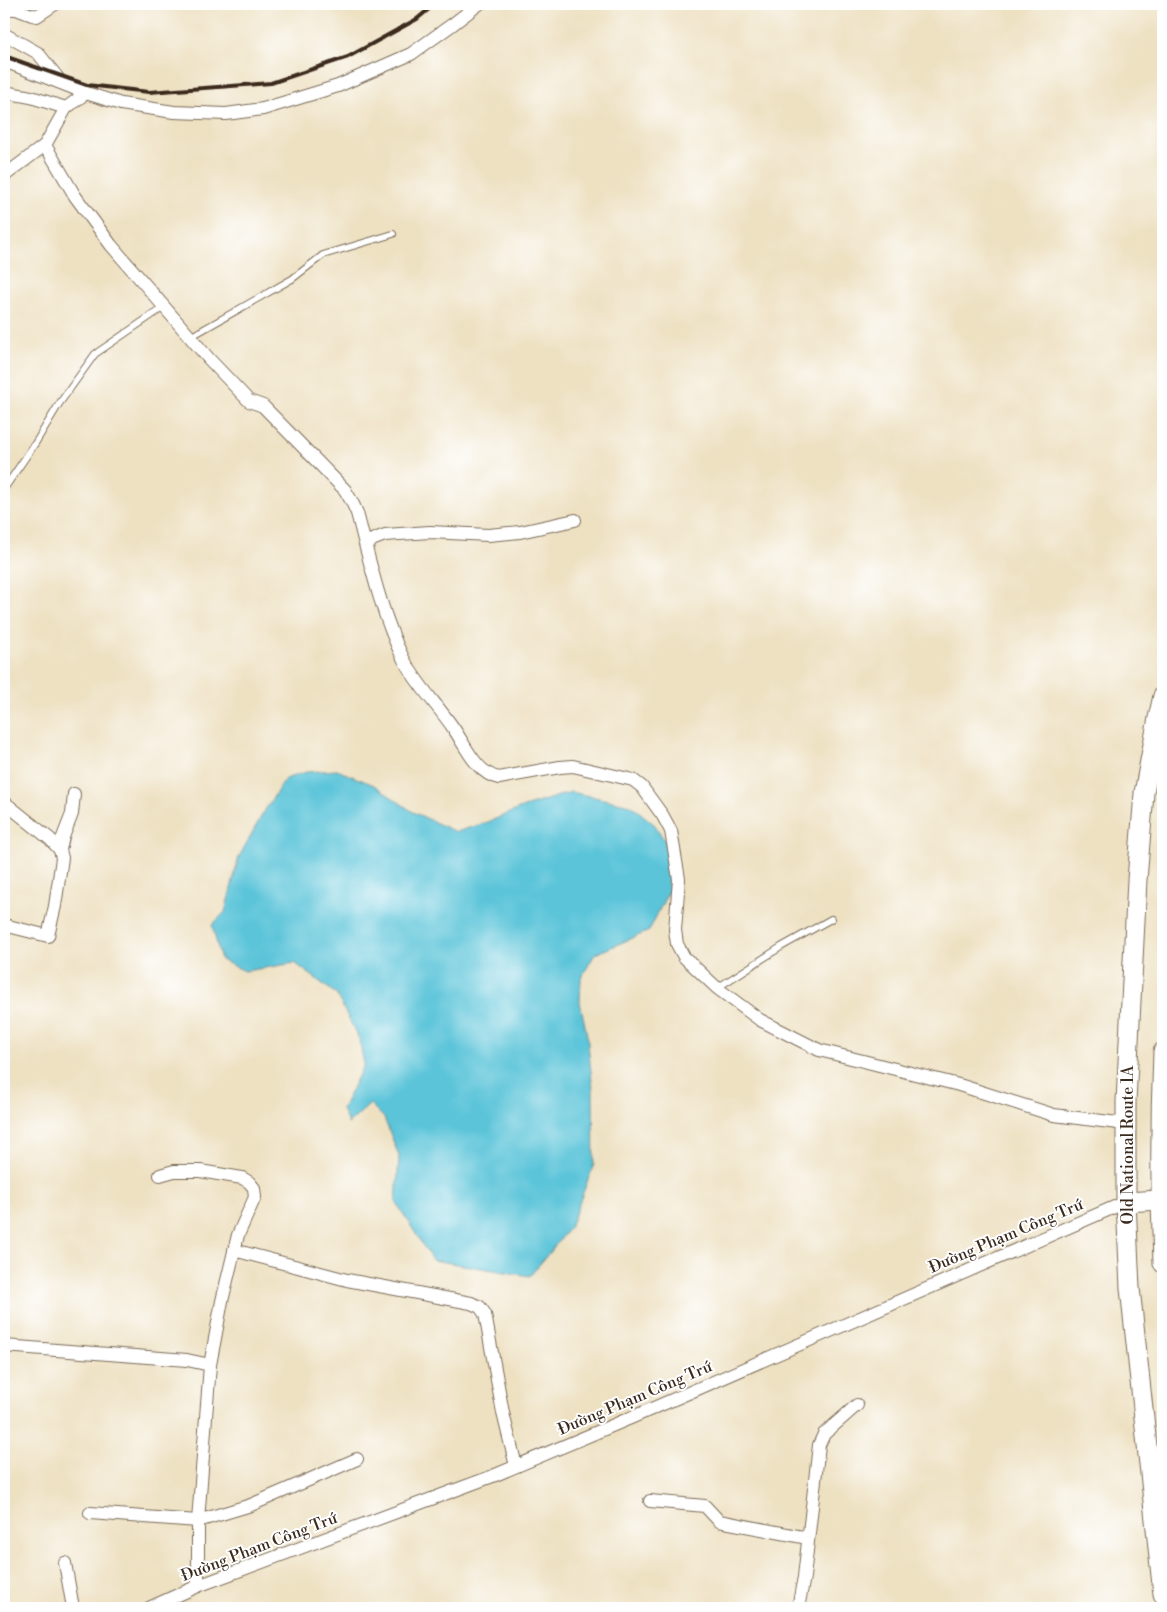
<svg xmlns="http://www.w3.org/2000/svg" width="1167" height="1612" font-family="'Libre Bodoni',serif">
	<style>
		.water { fill: #5cc4d9; stroke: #4c777c }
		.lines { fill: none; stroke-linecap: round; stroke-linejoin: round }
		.service-casing { stroke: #7a6a57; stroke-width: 8 }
		.minor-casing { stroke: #7a6a57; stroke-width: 14 }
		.primary-casing { stroke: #7a6a57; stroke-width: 21 }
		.service { stroke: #fff; stroke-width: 6 }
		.minor { stroke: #fff; stroke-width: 12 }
		.primary { stroke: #fff; stroke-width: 19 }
		.rail { stroke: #3b2a1e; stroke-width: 4 }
		.labels { text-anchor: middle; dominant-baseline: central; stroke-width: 4; stroke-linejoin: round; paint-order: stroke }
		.street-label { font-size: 16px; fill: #3b2a1e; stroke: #fff }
	</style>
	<rect width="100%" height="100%" fill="#fff"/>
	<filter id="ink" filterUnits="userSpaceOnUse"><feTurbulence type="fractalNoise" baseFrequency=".02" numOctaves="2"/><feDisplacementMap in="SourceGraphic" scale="10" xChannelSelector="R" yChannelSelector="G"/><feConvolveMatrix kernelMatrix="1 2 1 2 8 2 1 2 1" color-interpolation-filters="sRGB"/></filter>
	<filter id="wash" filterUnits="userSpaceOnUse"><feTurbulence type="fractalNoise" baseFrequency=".0096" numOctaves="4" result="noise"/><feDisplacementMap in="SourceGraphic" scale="20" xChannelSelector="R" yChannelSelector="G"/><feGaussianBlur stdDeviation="1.12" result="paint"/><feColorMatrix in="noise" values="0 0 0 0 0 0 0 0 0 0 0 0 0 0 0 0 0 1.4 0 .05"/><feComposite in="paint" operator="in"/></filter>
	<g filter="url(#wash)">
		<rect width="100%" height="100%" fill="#eee1c2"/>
		<path class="water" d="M337 770 374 785 413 812 456 832 488 822 524 807 571 792 631 805 655 825 674 856 672 884 649 931 595 954 581 978 580 1002 587 1035 593 1090 594 1164 570 1227 530 1276 432 1260 396 1202 399 1156 384 1118 370 1104 348 1124 342 1109 364 1064 359 1039 336 994 295 963 245 971 221 960 212 925 225 912 239 857 262 815 285 779 306 772Z"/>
	</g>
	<g filter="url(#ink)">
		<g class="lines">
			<defs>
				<g id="service">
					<path d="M190 337 292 279 323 255 393 234"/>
					<path d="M4 489 36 442 59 404 95 354 164 307"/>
					<path d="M717 988 781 947 831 919"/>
				</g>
				<g id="minor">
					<path d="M4 9H16L32 15 37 16 55 4"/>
					<path d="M4 34 38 53 62 83"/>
					<path d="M4 61 86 93 121 104 174 112 226 114 263 109 338 86 411 54 453 24 479 4"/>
					<path d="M4 92 31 97 66 108"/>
					<path d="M45 145 75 196 111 245 209 359 249 401 263 406 345 490 352 502 357 513C370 562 381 613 403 658 416 684 438 705 454 729 466 747 477 774 499 778L560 767 573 766 633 780 642 787 663 816 671 831 679 879 675 930 677 944 684 957 717 988 760 1020 819 1050 959 1085 1054 1115 1126 1124"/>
					<path d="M4 176 45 145 66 108 86 93"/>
					<path d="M366 547 372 540 385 535 430 532 488 535 520 532 575 520"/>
					<path d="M4 802 50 839 60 850 62 858 55 906 48 936 4 925"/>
					<path d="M60 850 63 837 72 814 74 794"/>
					<path d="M160 1175 174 1171H200L242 1178 249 1182 254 1188 255 1197 238 1235 222 1301 210 1365 198 1521V1586"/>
					<path d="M234 1250 347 1280 471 1303 480 1307 485 1314 503 1413 516 1466"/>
					<path d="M4 1346 187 1360 210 1365"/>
					<path d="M650 1501 705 1506 719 1521 808 1538"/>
					<path d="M90 1513 198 1521 251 1505 357 1459"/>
					<path d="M65 1563 73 1608"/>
					<path d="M149 1608 198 1586 493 1476 640 1414 1126 1202"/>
					<path d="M798 1608 804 1577 819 1445 824 1434 857 1405"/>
				</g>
				<g id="primary">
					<path d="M1163 696 1158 718 1144 793 1137 880 1126 1102V1202L1130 1288 1163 1594"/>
					<path d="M1163 1052C1160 1123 1160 1193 1163 1263"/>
					<path d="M1126 1202 1160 1200"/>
				</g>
			</defs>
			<use href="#service" class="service-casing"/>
			<use href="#minor" class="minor-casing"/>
			<use href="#primary" class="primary-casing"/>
			<use href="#service" class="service"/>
			<use href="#minor" class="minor"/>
			<use href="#primary" class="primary"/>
			<path class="rail" d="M4 56 87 85 149 92 271 83 348 57 417 19 435 4"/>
		</g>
	</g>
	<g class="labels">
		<g class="street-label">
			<text transform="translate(1128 1145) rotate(-90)">Old National Route 1A</text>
			<text transform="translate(1006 1236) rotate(-23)">Đường Phạm Công Trứ</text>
			<text transform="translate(635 1398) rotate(-23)">Đường Phạm Công Trứ</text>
			<text transform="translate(259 1547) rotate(-21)">Đường Phạm Công Trứ</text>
		</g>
	</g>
	<rect width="1167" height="1612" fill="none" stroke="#fff" stroke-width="20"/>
</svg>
